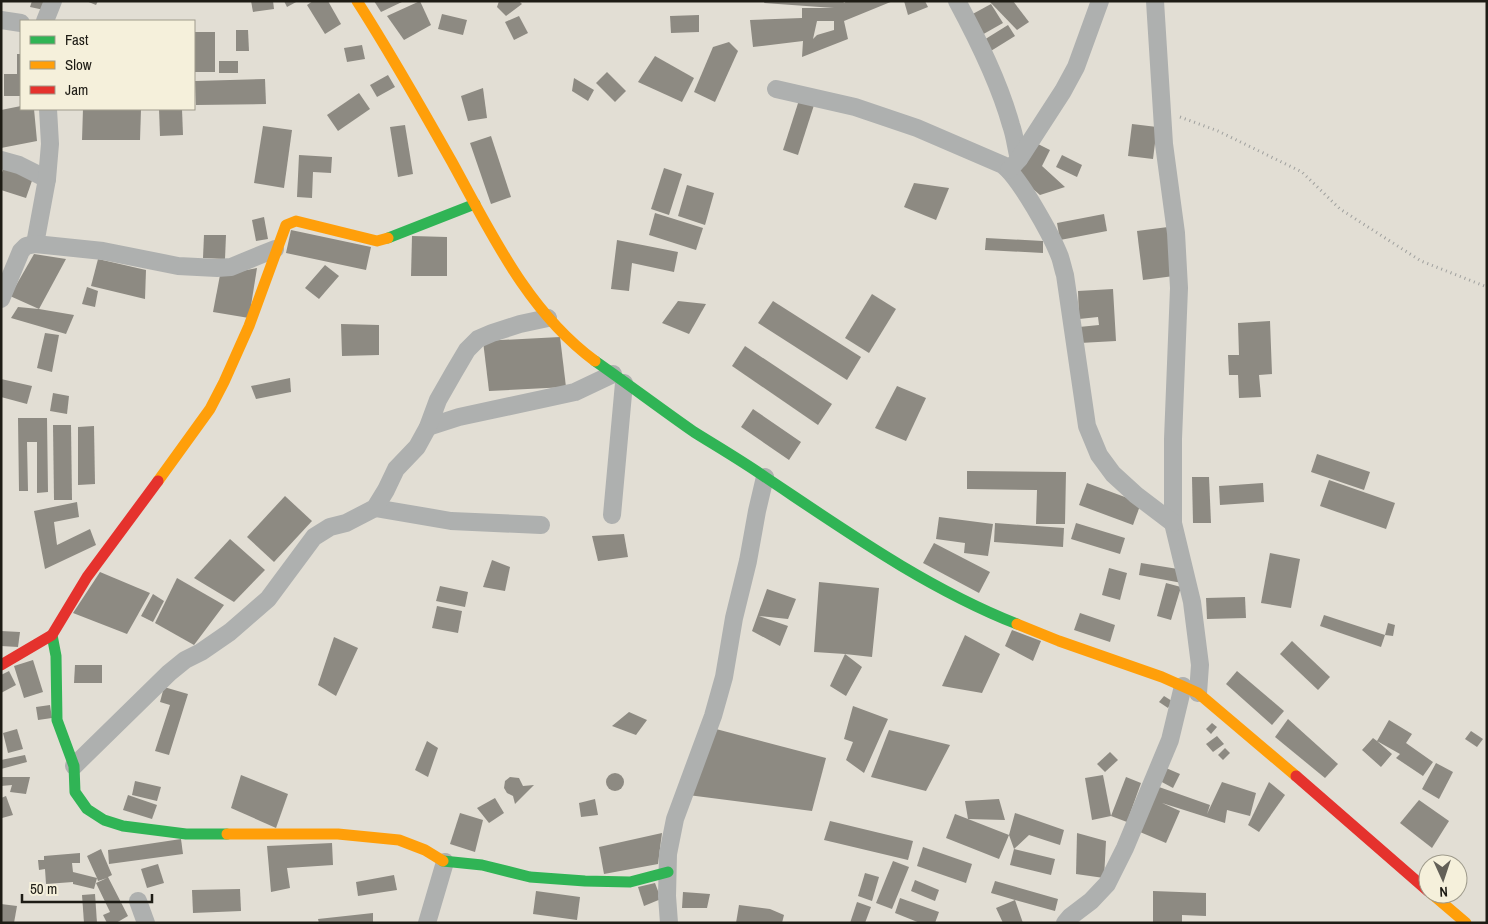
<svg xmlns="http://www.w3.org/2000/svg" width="1488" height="924" font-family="'Archivo Narrow',sans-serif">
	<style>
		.building { fill: #8d8a82; fill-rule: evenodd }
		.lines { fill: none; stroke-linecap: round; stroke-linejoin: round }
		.path { stroke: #9fa09e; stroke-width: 3; stroke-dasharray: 1 4; stroke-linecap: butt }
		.street { stroke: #aeb0af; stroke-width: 18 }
		.fast { stroke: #30b455; stroke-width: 11 }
		.slow { stroke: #ff9f0a; stroke-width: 11 }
		.jam { stroke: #e5322d; stroke-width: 11 }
	</style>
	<rect width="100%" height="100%" fill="#e2ded4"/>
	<g class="building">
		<path d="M32 1H51L49 11 30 7Z"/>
		<path d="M86 1H98L96 5Z"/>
		<path d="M251 1H273L274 9 253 12Z"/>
		<path d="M284 1H298L287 7Z"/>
		<path d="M313 1H328L341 24 325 34 307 5Z"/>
		<path d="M374 1H404L381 12Z"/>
		<path d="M420 1 431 25 404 40 387 16Z"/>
		<path d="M499 1H519L522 4 506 16 497 7Z"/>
		<path d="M765 1H843L844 3 847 1H893L844 21 848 39 802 57 803 41 753 47 750 20 802 18V8H834L764 3ZM817 21H834V30L817 35 813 39Z"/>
		<path d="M904 1H925L928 7 908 15Z"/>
		<path d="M989 1H1013L1029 22 1017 30Z"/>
		<path d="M991 4 1003 23 980 36 969 16Z"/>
		<path d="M442 14 467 20 463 35 438 29Z"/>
		<path d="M699 15V32L671 33 670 16Z"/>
		<path d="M519 16 528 33 514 40 505 22Z"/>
		<path d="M1008 25 1015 36 986 54 979 43Z"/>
		<path d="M236 30H248L249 51H236Z"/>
		<rect x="194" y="32" width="21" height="40"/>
		<path d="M729 42 738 51 715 102 694 92 713 47Z"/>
		<path d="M362 45 365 59 347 62 344 48Z"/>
		<path d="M17 54H21V96H4V74H17Z"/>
		<path d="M655 56 694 78 682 102 638 82Z"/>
		<rect x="219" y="61" width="19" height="12"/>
		<path d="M607 72 626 91 615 102 596 83Z"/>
		<path d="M388 75 395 87 377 97 370 85Z"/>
		<path d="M574 78 594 90 588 101 572 91Z"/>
		<path d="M265 79 266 104 196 105 195 81Z"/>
		<path d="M483 88 487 118 468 121 461 96Z"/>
		<path d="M359 93 370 109 338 131 327 115Z"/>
		<path d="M800 97 815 102 798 155 783 150Z"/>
		<path d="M21 106V109H34L37 141 1 148V110Z"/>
		<path d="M83 109 141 110 140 140H82Z"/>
		<path d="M159 109H182L183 135 160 136Z"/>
		<path d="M1132 124 1157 127 1153 159 1128 156Z"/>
		<path d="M405 125 413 174 398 177 390 127Z"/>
		<path d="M263 126 292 130 284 188 254 183Z"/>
		<path d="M491 136 511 197 491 204 470 143Z"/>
		<path d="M1038 144 1050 150 1042 166 1065 187 1040 195 1013 172Z"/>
		<path d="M299 155 332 157 331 173 313 172 312 198 297 197Z"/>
		<path d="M1062 155 1082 165 1077 177 1056 167Z"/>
		<path d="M5 165 34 175 26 198 1 190V175Z"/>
		<path d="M664 168 682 174 669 215 651 209Z"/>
		<path d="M914 183 949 188 936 220 904 207Z"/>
		<path d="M687 185 714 193 705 225 678 216Z"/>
		<path d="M655 213 703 228 696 250 649 235Z"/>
		<path d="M1104 214 1107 231 1060 240 1057 223Z"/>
		<path d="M264 217 268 239 256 241 252 220Z"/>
		<path d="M1168 227 1174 276 1143 280 1137 231Z"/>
		<path d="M291 230 371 247 366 270 286 253Z"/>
		<path d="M204 235H226L225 259 203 258Z"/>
		<path d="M412 236 447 237V276H411Z"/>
		<path d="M986 238 1043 241V253L985 250Z"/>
		<path d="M617 240 678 252 674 272 632 263 629 291 611 289Z"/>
		<path d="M34 254 66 259 39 309 10 296Z"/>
		<path d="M98 259 146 270 145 299 91 286Z"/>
		<path d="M325 265 339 276 319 299 305 288Z"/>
		<path d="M257 268 249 318 213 312 220 275Z"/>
		<path d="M87 287 98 291 95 307 82 304Z"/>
		<path d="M1113 289 1116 341 1080 343 1079 327 1099 325 1098 317 1079 319 1078 291Z"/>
		<path d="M872 294 896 309 869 353 845 338Z"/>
		<path d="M678 301 706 304 689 334 662 323Z"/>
		<path d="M773 301 861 357 847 380 758 323Z"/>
		<path d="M18 307 39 309 74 315 66 334 11 318Z"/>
		<path d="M1270 321 1272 374 1259 375 1261 397 1239 398 1238 375H1229L1228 355H1239L1238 323Z"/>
		<path d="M341 324 379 325V355L342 356Z"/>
		<path d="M45 333 59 335 52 372 37 368Z"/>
		<path d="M560 337 566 387 489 391 483 341Z"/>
		<path d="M745 346 832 404 818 425 732 366Z"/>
		<path d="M290 378 291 392 256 399 251 386Z"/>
		<path d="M1 379 32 386 27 404 1 397Z"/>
		<path d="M897 386 926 398 906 441 875 428Z"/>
		<path d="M53 393 69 396 67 414 50 411Z"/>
		<path d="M753 409 801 442 789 460 741 427Z"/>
		<path d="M18 418H47L48 492 37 493V442H27L28 491H19Z"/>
		<path d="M53 425H71L72 500H54Z"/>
		<path d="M94 426 95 484 78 485V427Z"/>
		<path d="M1317 454 1370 472 1364 490 1311 472Z"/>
		<path d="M967 471 1066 472 1065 524H1036L1037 490 967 489Z"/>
		<path d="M1192 477H1209L1211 523H1193Z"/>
		<path d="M1329 480 1395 503 1386 529 1320 506Z"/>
		<path d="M1087 483 1141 503 1133 525 1079 505Z"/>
		<path d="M1263 483 1264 502 1220 505 1219 486Z"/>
		<path d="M285 496 312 521 274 562 247 537Z"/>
		<path d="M77 502 79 517 54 522 57 545 90 529 96 545 45 569 34 511Z"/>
		<path d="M939 517 993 524 988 556 964 553 965 543 936 539Z"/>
		<path d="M995 523 1064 528 1063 547 994 542Z"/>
		<path d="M1076 523 1125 538 1120 554 1071 539Z"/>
		<path d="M624 534 628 557 598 561 592 536Z"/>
		<path d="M230 539 265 570 234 602 194 578Z"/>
		<path d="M934 543 990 572 979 593 923 563Z"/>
		<path d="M1270 553 1300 559 1291 608 1261 603Z"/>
		<path d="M492 560 510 567 505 591 483 587Z"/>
		<path d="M1141 563 1184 570 1182 583 1139 575Z"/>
		<path d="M1109 568 1127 573 1120 600 1102 595Z"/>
		<path d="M100 572 150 593 127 634 73 613Z"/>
		<path d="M177 578 224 605 194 645 155 623Z"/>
		<path d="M819 582 879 588 872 657 845 654 862 667 846 696 830 686 845 654 814 652Z"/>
		<path d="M1166 583 1181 587 1171 620 1157 616Z"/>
		<path d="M440 586 468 592 465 607 436 601Z"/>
		<path d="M767 589 796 599 788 619 759 616 788 626 780 646 752 631Z"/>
		<path d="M153 594 164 601 153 622 141 616Z"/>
		<path d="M1245 597 1246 618 1207 619 1206 598Z"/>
		<path d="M437 606 462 611 458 633 432 628Z"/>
		<path d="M1080 613 1115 625 1110 642 1074 630Z"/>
		<path d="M1324 615 1385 635 1381 647 1320 626Z"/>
		<path d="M1388 623 1395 625 1393 636 1385 635Z"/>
		<path d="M1012 630 1041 641 1033 661 1005 646Z"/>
		<path d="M1 631 20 632 18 647 1 646Z"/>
		<path d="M965 635 1000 654 982 693 942 686Z"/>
		<path d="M334 637 358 648 336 696 318 685Z"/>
		<path d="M1292 641 1330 677 1318 690 1280 654Z"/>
		<path d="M33 660 43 692 24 698 14 666Z"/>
		<path d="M75 665H102V683H74Z"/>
		<path d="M9 671 16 685 1 693V675Z"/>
		<path d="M1237 671 1284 711 1272 725 1226 684Z"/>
		<path d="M164 687 188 694 169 755 155 751 170 705 160 702Z"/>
		<path d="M1164 696 1172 701 1168 708 1159 702Z"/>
		<path d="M50 705 52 718 38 720 36 707Z"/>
		<path d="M853 706 888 719 864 773 846 760 853 742 844 739Z"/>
		<path d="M629 712 647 720 636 735 612 726Z"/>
		<path d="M1288 719 1338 764 1325 778 1275 737Z"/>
		<path d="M1389 720 1412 734 1406 743 1433 762 1423 776 1396 758 1400 754 1377 741 1392 754 1381 767 1362 750 1373 738 1377 741Z"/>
		<path d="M1212 723 1217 727 1211 734 1206 729Z"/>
		<path d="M17 729 23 749 8 753 3 733Z"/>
		<path d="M716 729 826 758 812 811 688 795Z"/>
		<path d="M889 730 950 745 926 791 871 777Z"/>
		<path d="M1471 731 1483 739 1477 747 1465 739Z"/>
		<path d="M1217 736 1224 744 1213 752 1206 744Z"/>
		<path d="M427 741 438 748 428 777 415 770Z"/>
		<path d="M1225 748 1230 753 1223 760 1218 755Z"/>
		<path d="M1110 752 1118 760 1105 772 1097 764Z"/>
		<path d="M25 755 27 762 1 769V760Z"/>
		<path d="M1436 763 1453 772 1439 799 1422 789Z"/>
		<path d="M1166 768 1180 774 1173 788 1160 781Z"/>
		<circle cx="615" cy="782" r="9"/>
		<path d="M241 775 288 794 276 828 231 808Z"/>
		<path d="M1103 775 1111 816 1092 820 1085 778Z"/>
		<path d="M1 777H30L26 794 10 792 12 785 1 786Z"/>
		<path d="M510 777 519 778 523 786 534 785 515 804 513 796 507 793 504 788 505 781Z"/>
		<path d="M1126 777 1141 783 1127 822 1111 816Z"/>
		<path d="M135 781 161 787 157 801 132 795Z"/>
		<path d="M1222 782 1256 793 1250 816 1227 810 1225 823 1162 803 1180 811 1166 843 1140 832 1159 787 1210 805 1207 814Z"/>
		<path d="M1269 782 1285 795 1259 832 1248 825Z"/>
		<path d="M128 795 157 805 152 819 123 810Z"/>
		<path d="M6 796 13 815 2 818 1 798Z"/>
		<path d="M495 798 504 813 489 823 477 808Z"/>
		<path d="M595 799 598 815 581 817 579 803Z"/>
		<path d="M999 799 1005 820 968 819 1009 835 999 859 946 838 955 814 968 819 965 801Z"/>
		<path d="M1419 800 1449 821 1432 848 1400 823Z"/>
		<path d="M460 813 483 820 475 852 450 844Z"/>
		<path d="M1015 813 1064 830 1060 845 1029 835 1014 849 1055 859 1051 875 1010 865 1014 849 1009 835Z"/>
		<path d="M830 821 913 841 908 860 824 840Z"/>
		<path d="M662 833 658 864 604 874 599 847Z"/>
		<path d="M1077 833 1106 841 1104 878 1076 874Z"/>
		<path d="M181 839 183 854 109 864 108 850Z"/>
		<path d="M332 843 333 865 287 868 290 888 271 892 267 846Z"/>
		<path d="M923 847 972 864 966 883 917 866Z"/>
		<path d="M101 849 112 875 108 877 128 916 116 923H107L103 915 110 912 96 883 107 878 98 881 97 878 94 889 73 884V882L46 884 45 869 39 870 38 860H44V856L80 853V863H72L73 872 97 878 87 856Z"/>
		<path d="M893 861 909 867 892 909 876 903Z"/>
		<path d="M158 864 164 883 147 888 141 869Z"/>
		<path d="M865 873 879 877 872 901 858 896Z"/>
		<path d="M394 875 397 890 358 896 356 882Z"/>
		<path d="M915 880 939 890 935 901 911 891Z"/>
		<path d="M995 881 1058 899 1055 911 1015 900 1023 923H1003L996 908 1015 900 991 893Z"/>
		<path d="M655 883 661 899 644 906 638 887Z"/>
		<path d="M240 889 241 911 193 913 192 890Z"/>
		<path d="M536 891 580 897 577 920 533 914Z"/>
		<path d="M1153 891 1206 893V916L1182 915V923H1153Z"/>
		<path d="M683 892 710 894 707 908H682Z"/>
		<path d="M95 894 97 923H84L82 895Z"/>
		<path d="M900 898 939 912 935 923H920L895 913Z"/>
		<path d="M857 902 871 907 865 923H850Z"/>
		<path d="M1 904 17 906 14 923H1Z"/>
		<path d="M739 905 770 909 784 915 782 923H736Z"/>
		<path d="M373 913V923H319L318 919Z"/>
	</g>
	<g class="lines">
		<path class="path" d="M1180 117 1218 131 1302 172 1340 209 1421 261 1487 287"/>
		<g class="street">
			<path d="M957 1C978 40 999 82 1011 125 1015 136 1016 148 1019 159"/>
			<path d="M1155 1 1164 144 1176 233 1179 288 1173 439V523L1192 602 1200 665 1198 693"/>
			<path d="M1 20 21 23"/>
			<path d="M45 21 53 1"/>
			<path d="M776 89 855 107 917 128 1003 165C1020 178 1052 236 1060 257 1062 263 1063 269 1065 275L1087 426 1099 455 1113 474 1136 495 1173 523"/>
			<path d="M1 160 19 165 47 179"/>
			<path d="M1009 170 1019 159 1063 91 1076 67 1100 1"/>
			<path d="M35 244 47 179 50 144 48 109"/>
			<path d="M1 299 21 251 26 246 35 244 103 251 178 266 217 268 231 267 275 249"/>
			<path d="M428 427 459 417 575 392 613 374"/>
			<path d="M375 508 451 521 541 525"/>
			<path d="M612 515 624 383"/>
			<path d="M74 766 169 673 185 660 201 652 230 632 268 599 314 537 330 527 346 523 375 508 386 490 396 469 417 447 428 427 438 400 454 372 467 350 478 339 492 333 520 324 548 318"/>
			<path d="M138 901 146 923"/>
			<path d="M427 923 445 862"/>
			<path d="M669 923 667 896 668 854 675 819 713 716 724 677 734 618 748 561 757 511 765 477"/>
			<path d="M1065 923 1070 917 1091 901 1107 884 1125 848 1170 740 1183 686"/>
		</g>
		<g class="fast">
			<path d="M388 238 475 204"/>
			<path d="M595 361C628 384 661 409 694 432 718 447 742 461 765 477 846 531 926 588 1017 624"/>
			<path d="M52 635 56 656 57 720 74 766 75 792 87 809 104 820 123 826 186 834H227"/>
			<path d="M443 861 482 865 530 877 585 881 630 882 668 872"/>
		</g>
		<g class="slow">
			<path d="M357 1C391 54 421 107 452 162 491 233 528 312 595 361"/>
			<path d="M158 481 210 409 224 382 249 326 286 225 296 221 377 241 388 238"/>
			<path d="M1017 624 1059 641 1162 677 1198 693 1296 776"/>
			<path d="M227 834H338L399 840 425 850 443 861"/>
			<path d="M1432 894 1466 923"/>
		</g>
		<g class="jam">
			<path d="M1 665 52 635 87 577 158 481"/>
			<path d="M1296 776 1428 891"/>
		</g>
	</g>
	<rect width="1488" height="924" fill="none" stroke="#1e1c15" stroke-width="5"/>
	<rect x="20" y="20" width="175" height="90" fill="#f5f0db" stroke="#9f9b8c"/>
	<rect x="30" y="36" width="25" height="8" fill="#30b455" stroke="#9f9b8c"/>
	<text x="65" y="45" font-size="15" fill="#1e1c15">Fast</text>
	<rect x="30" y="61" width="25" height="8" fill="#ff9f0a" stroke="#9f9b8c"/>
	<text x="65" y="70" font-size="15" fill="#1e1c15">Slow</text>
	<rect x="30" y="86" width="25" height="8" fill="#e5322d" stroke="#9f9b8c"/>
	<text x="65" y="95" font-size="15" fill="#1e1c15">Jam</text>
	<g transform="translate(1443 879) rotate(177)"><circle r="24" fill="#f5f0db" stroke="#9f9b8c"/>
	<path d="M0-4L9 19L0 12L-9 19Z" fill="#636058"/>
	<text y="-8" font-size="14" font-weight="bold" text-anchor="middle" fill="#1e1c15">N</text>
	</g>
	<path d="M22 894v8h130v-8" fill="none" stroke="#1e1c15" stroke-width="2.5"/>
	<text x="30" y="894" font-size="15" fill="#1e1c15" stroke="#f5f0db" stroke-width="4" paint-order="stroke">50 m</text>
</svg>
